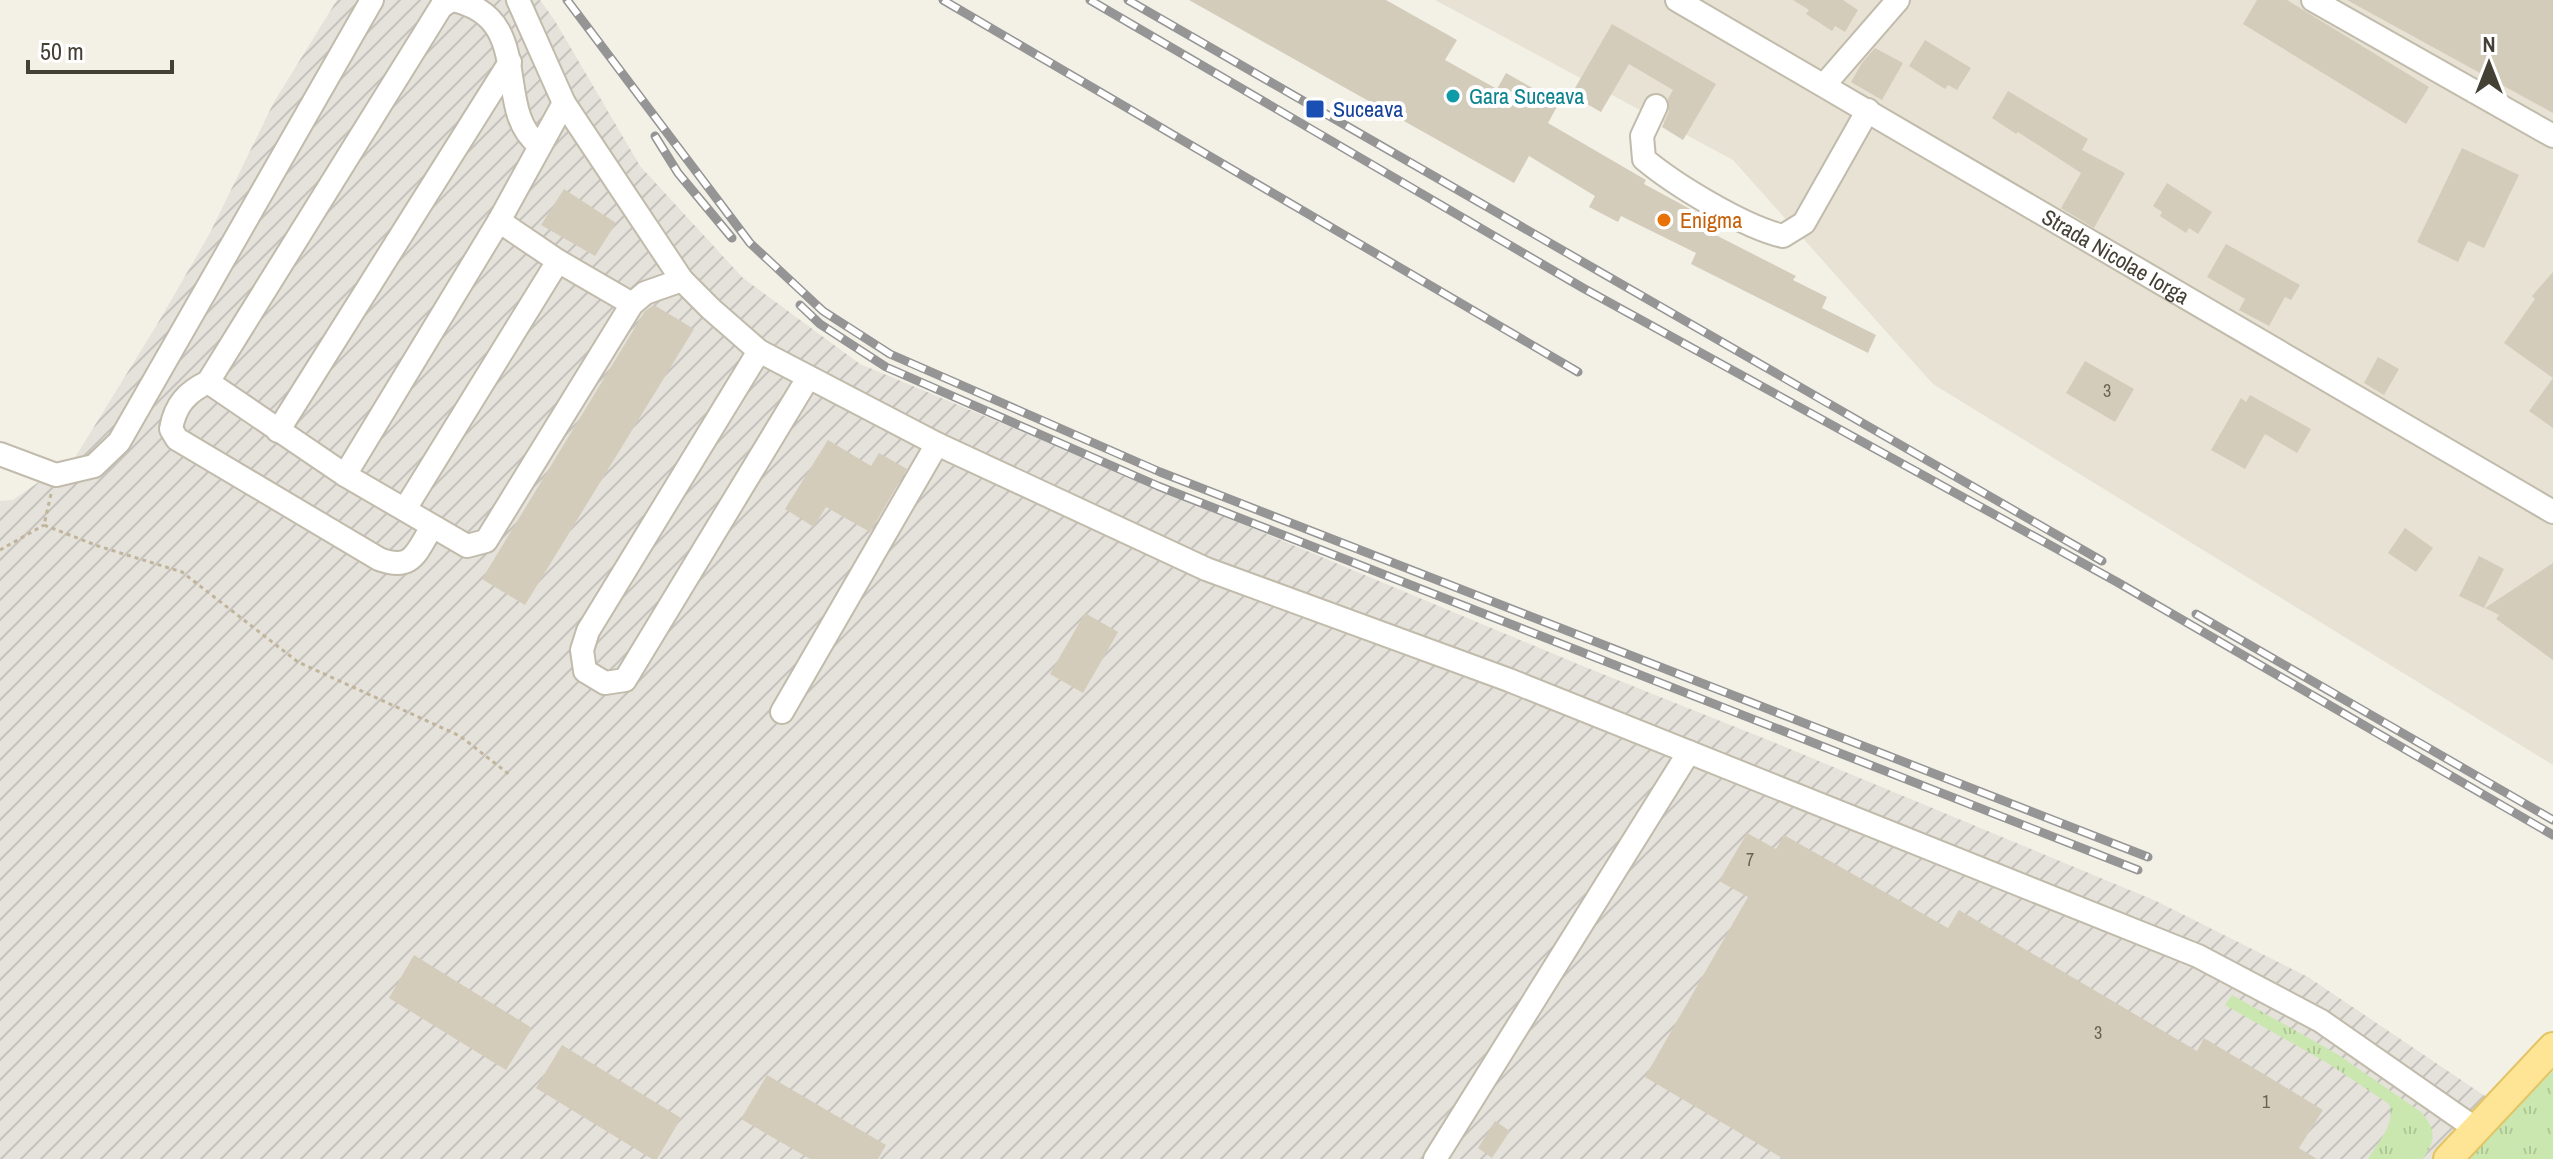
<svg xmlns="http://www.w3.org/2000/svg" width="2553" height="1159" font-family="'Archivo Narrow',sans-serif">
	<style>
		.residential { fill: #e7e2d4 }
		.industrial { fill: url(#industrial-furrows) }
		.grass { fill: url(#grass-tufts) }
		.building { fill: #d4ccbb }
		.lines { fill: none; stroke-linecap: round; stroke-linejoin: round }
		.minor-casing { stroke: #c1bbab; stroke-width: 26 }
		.major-casing { stroke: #e2c464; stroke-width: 32 }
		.path { stroke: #c0b59a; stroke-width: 3; stroke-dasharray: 4 4; stroke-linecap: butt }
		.minor { stroke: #fff; stroke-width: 22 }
		.major { stroke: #fde595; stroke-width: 28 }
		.rail-casing { stroke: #959595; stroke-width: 9 }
		.rail { stroke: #fff; stroke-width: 6; stroke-dasharray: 18; stroke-linecap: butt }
		.culture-dot { fill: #0f9aa8; stroke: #fff; stroke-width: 3 }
		.transit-dot { fill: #1a4fb4; stroke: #fff; stroke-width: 3 }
		.food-dot { fill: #e8710a; stroke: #fff; stroke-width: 3 }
		.labels { text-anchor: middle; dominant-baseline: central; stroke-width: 8; stroke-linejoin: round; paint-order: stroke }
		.number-label { font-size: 18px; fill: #696356 }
		.culture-label { font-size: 22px; fill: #0d838f; stroke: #fff; text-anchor: start }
		.transit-label { font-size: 22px; fill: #164399; stroke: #fff; text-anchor: start }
		.food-label { font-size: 22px; fill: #c56008; stroke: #fff; text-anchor: start }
		.street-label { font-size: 22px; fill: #454035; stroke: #fff }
	</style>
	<defs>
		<pattern id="industrial-furrows" width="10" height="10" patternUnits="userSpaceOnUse" patternTransform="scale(2)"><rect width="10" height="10" fill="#e5e1db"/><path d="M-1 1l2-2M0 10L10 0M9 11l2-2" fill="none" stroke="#c6c2bd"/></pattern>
		<pattern id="grass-tufts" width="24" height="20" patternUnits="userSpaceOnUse" patternTransform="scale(2)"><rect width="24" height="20" fill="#cae7af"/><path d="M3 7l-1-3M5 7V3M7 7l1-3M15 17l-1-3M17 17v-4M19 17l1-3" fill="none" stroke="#afc797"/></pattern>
	</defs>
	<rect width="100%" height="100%" fill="#f3f0e6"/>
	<path class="residential" d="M1435 0H2553V765L1933 384 1733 160Z"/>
	<path class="industrial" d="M337 0H540L555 21 640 166 743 278 860 364 1580 665 1773 742 2156 901 2308 977 2488 1098 2505 1159H0V501L13 500 76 456 158 323 210 233 274 102Z"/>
	<g class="grass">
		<path d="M2232 995 2337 1054 2421 1112C2436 1129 2436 1140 2423 1159H2368C2378 1142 2396 1124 2389 1104L2329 1064 2225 1005Z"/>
		<path d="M2553 1071V1159H2465L2476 1147Z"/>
	</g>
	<g class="building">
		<path d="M1189 0H1386L1457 40 1445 60 1497 89 1506 73 1559 103 1548 123 1646 180 1644 184 1705 217 1700 227 1796 276 1793 280 1827 297 1822 308 1876 335 1868 353 1691 264 1696 253 1621 216 1618 222 1589 207 1595 196 1529 156 1514 183Z"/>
		<path d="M1793 0H1843L1858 10 1845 32 1835 26 1832 31 1806 14 1809 10Z"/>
		<path d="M2257 0H2287L2429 87 2406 124 2243 24Z"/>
		<path d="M2347 0H2553V113Z"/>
		<path d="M1612 24 1716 84 1683 140 1662 127 1669 111 1668 99 1673 90 1629 64 1601 112 1571 95Z"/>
		<path d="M1925 40 1971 68 1957 90 1948 85 1945 89 1909 66Z"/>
		<path d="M1875 48 1903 63 1882 100 1851 82 1862 63Z"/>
		<path d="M2008 91 2088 139 2082 150 2125 173 2094 228 2061 208 2081 173 2018 132 2016 134 1992 118Z"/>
		<path d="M2462 148 2519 175 2484 248 2468 241 2458 262 2417 242Z"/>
		<path d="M2167 183 2212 212 2198 234 2189 228 2186 233 2160 216 2162 212 2153 206Z"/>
		<path d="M564 189 616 223 595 256 541 225Z"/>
		<path d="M2226 244 2300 285 2291 300 2285 297 2269 326 2239 310 2245 299 2207 277Z"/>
		<path d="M2553 272V428L2529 411 2553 378 2504 343 2535 299 2532 296Z"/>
		<path d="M654 305 694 329 525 605 482 579 645 311Z"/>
		<path d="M2378 357 2399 369 2384 395 2364 383Z"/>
		<path d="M2085 361 2134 389 2115 422 2066 393Z"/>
		<path d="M2250 395 2311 429 2297 453 2265 434 2245 469 2211 450 2241 398 2246 402Z"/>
		<path d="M828 440 871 466 879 453 907 469 870 532 826 507 814 527 785 509Z"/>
		<path d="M2405 528 2433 548 2416 572 2388 553Z"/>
		<path d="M2479 556 2504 569 2484 608 2459 596Z"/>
		<path d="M2553 563V660L2496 619 2499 615 2485 608Z"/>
		<path d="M1085 613 1118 632 1083 693 1050 674Z"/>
		<path d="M1747 833 1776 849 1784 835 1948 928 1959 910 2197 1051 2204 1038 2323 1110 2299 1148 2317 1159H1784L1645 1077 1748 897 1719 881Z"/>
		<path d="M414 955 532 1028 506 1070 389 998Z"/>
		<path d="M562 1045 681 1118 657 1159H652L536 1088Z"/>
		<path d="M767 1075 886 1145 878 1159H810L741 1119Z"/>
		<path d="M1495 1121 1510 1131 1492 1158 1478 1148Z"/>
	</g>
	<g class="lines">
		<defs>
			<g id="minor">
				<path d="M452 0C537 17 491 109 539 145"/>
				<path d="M518 0 564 103 682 280 711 309 759 351 937 444 1206 569 1509 680 2198 956 2321 1021 2476 1129"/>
				<path id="s1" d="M1677 0 2553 512"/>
				<path d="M2313 0 2553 136"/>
				<path d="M1825 84 1898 0"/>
				<path d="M1656 106 1642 136 1644 159C1675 185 1744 227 1783 236L1804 223 1868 110"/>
				<path d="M499 221 558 261 632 304"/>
				<path d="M759 351 588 631 582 650 585 671 605 683 625 680 808 378"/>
				<path d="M208 382 345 475 467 546 486 541 632 304 645 293 682 280"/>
				<path d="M278 431 510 62"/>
				<path d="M0 454 56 475 94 466 119 442 372 0"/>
				<path d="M345 475 499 221 564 103"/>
				<path d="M405 509 558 261"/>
				<path d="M432 527C416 552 413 572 379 559L177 439 171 429C175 405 187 392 208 382L441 7 451 0"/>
				<path d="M782 712 937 444"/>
				<path d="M1435 1159 1689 752"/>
			</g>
			<path id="major" d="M2448 1159 2553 1047"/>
		</defs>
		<use href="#minor" class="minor-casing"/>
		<use href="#major" class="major-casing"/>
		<g class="path">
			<path d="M51 494 44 525 98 546 182 572 298 662 460 736 510 775"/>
			<path d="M0 550 44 525"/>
		</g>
		<use href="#minor" class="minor"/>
		<use href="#major" class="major"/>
		<defs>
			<g id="rail">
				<path d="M567 0 750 243 823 311 890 354 1160 472 2148 857"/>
				<path d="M943 0 1578 372"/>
				<path d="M1090 0 1583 288 2117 582 2553 835"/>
				<path d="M1128 0 2102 561"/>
				<path d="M655 136 678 173 732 238"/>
				<path d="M800 305 820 324 886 367 1158 486 2138 870"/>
				<path d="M2196 614 2553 820"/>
			</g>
		</defs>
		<use href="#rail" class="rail-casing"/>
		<use href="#rail" class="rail"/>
	</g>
	<circle class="culture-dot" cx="1453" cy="96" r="8"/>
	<rect class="transit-dot" x="1305" y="99" width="20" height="20" rx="4"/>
	<circle class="food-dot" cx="1664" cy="220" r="8"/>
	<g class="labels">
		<g class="number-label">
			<text x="2107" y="390">3</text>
			<text x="1750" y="859">7</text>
			<text x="2098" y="1032">3</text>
			<text x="2266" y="1101">1</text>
		</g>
		<g class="culture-label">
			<text x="1469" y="96">Gara Suceava</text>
		</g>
		<g class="transit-label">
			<text x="1333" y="109">Suceava</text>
		</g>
		<g class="food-label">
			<text x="1680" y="220">Enigma</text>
		</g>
		<g class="street-label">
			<text stroke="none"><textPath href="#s1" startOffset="508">Strada Nicolae Iorga</textPath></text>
		</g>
	</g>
	<g transform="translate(2489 64)" stroke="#ffffff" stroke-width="6" paint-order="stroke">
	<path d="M0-6L14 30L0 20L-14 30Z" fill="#454035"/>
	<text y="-12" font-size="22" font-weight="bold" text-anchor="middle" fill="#454035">N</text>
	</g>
	<path d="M28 60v12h144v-12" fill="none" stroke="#454035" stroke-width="4"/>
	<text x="40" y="60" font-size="24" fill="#454035" stroke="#ffffff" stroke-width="6" paint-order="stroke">50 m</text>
</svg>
